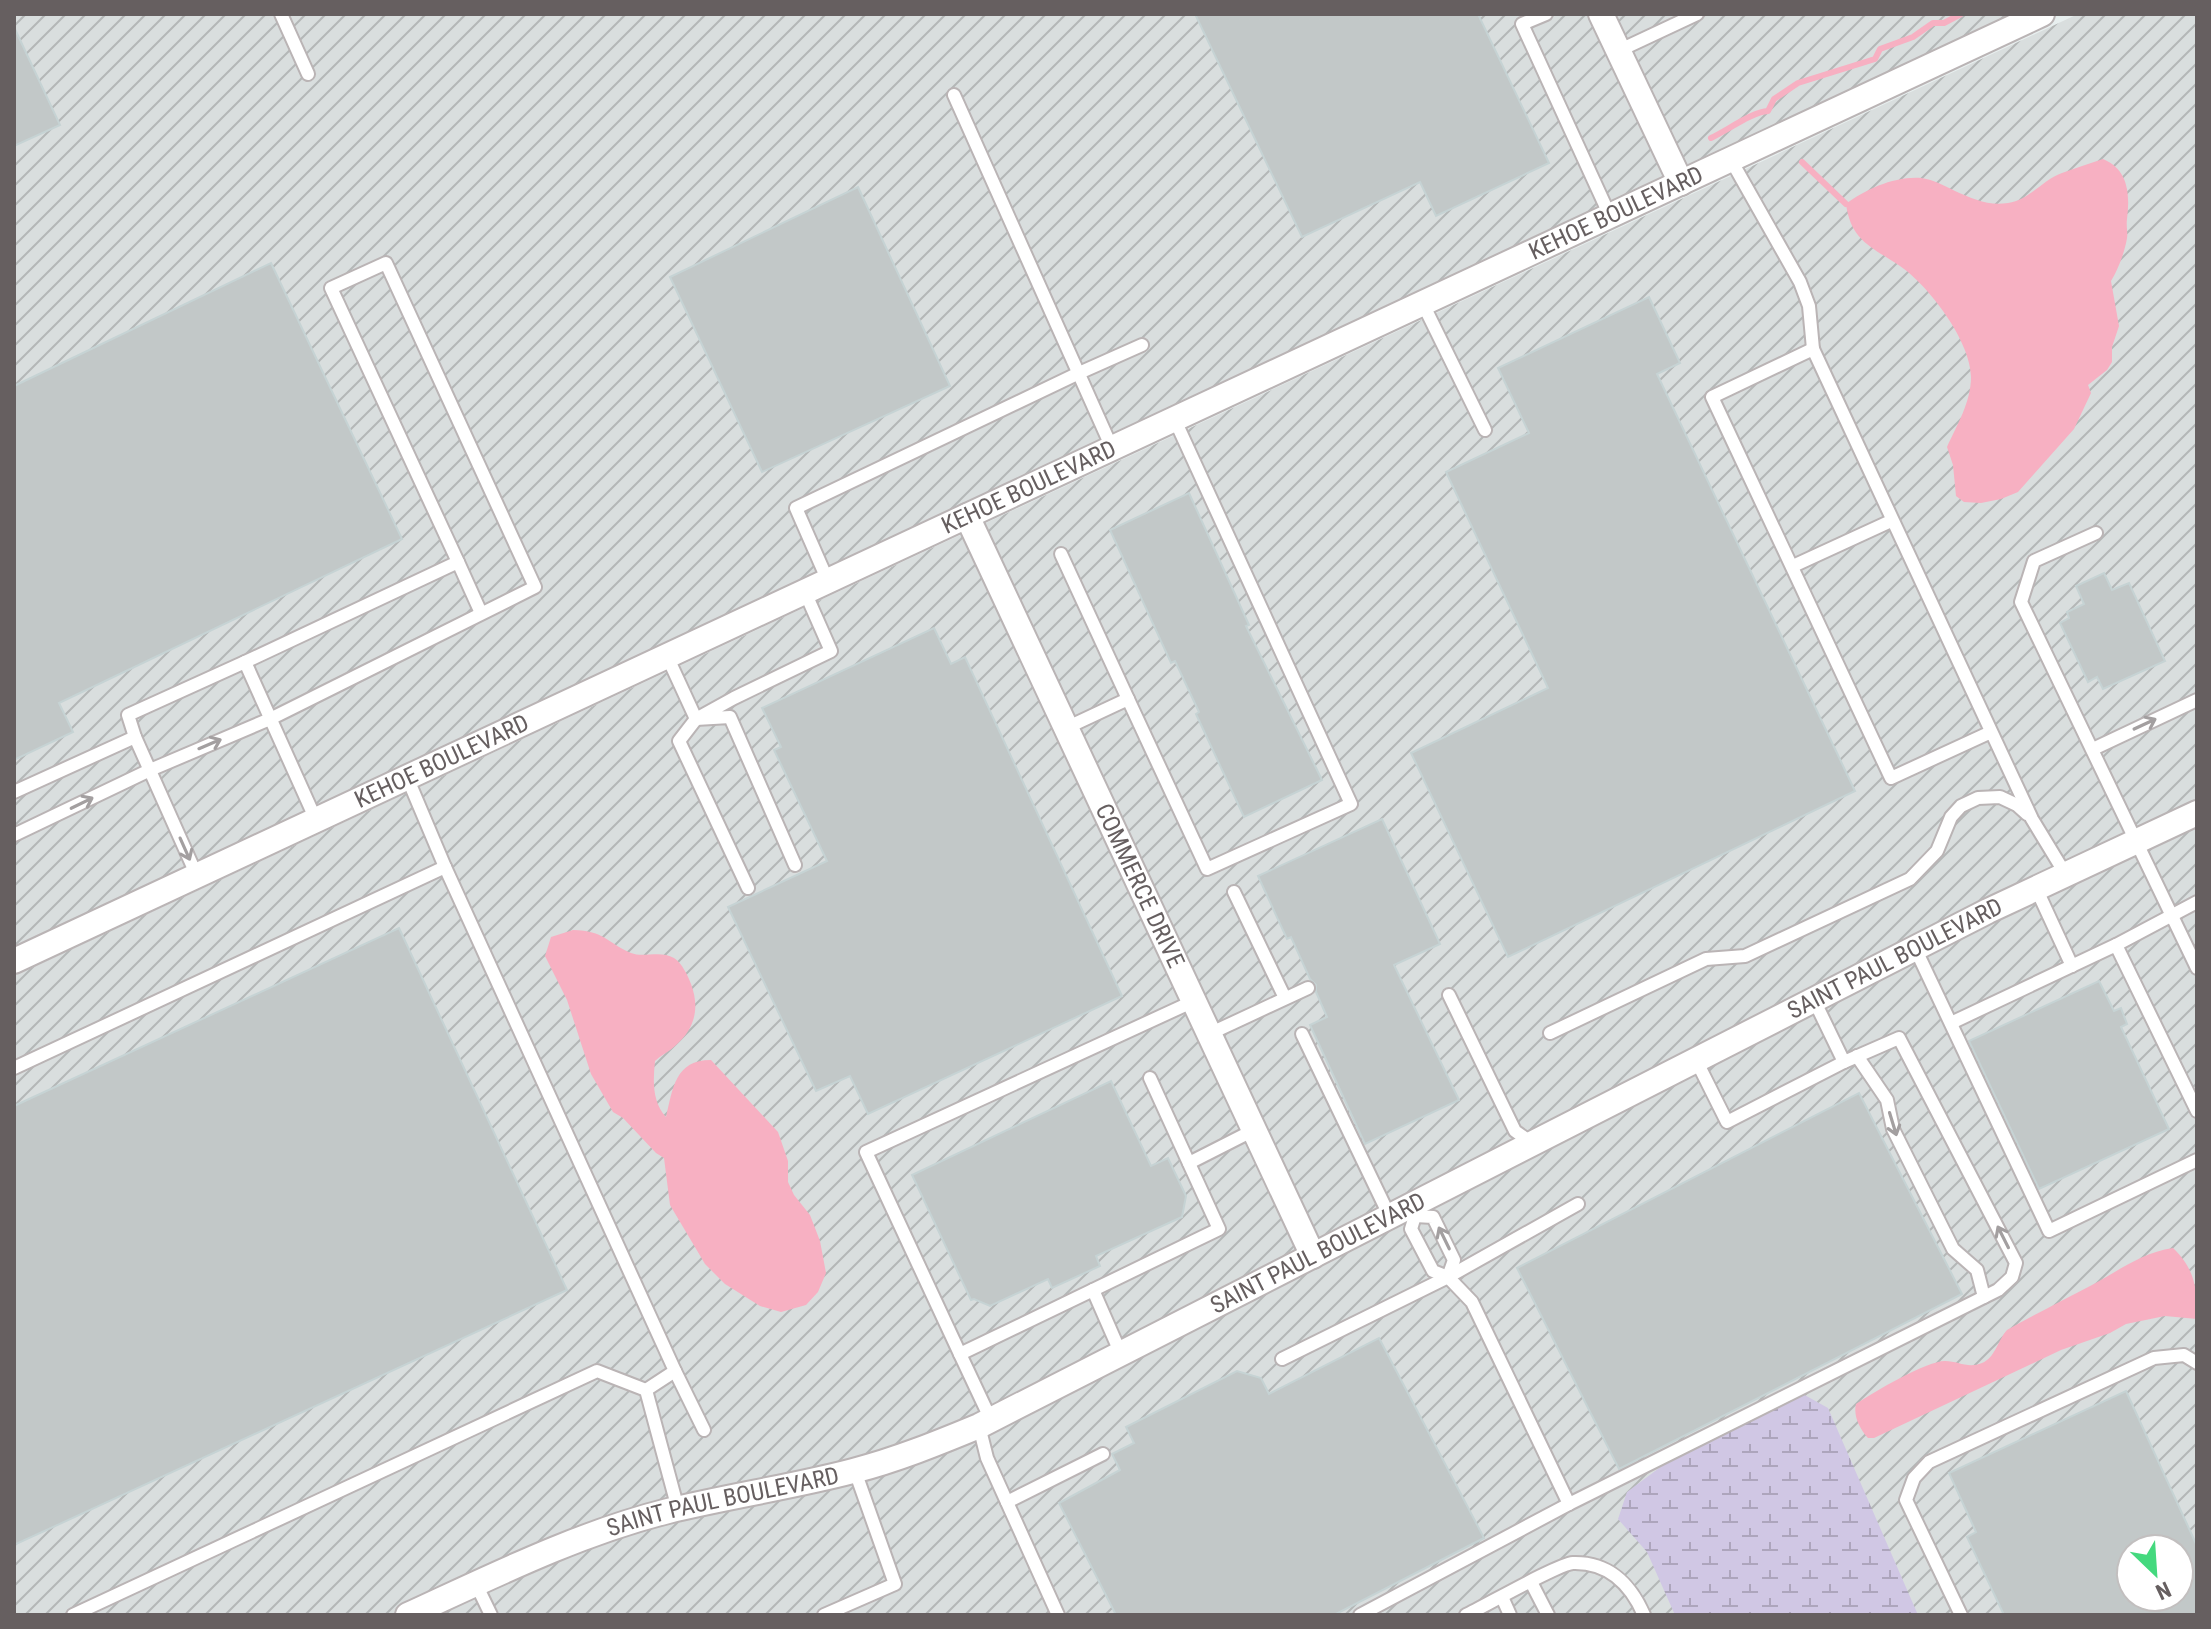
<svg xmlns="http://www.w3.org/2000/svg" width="2211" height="1629" font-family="'Roboto Condensed',sans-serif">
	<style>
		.industrial { fill: url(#industrial-furrows); fill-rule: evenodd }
		.wetland { fill: url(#wetland-marsh) }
		.water { fill: #f7b0c2 }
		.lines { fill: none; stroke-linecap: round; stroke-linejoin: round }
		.stream { stroke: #f7b0c2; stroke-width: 6 }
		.building { fill: #c2c8c8; stroke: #c6d3d4; stroke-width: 2; fill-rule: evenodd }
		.lane-casing { stroke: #bab4b5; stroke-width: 16 }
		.street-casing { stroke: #bab4b5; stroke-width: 28 }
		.lane { stroke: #fff; stroke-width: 12 }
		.street { stroke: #fff; stroke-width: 24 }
		.oneway { stroke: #a39fa0 }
		.labels { text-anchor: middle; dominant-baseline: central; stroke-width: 8; stroke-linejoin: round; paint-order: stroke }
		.street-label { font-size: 24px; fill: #665f60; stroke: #fff }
	</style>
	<defs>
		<pattern id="industrial-furrows" width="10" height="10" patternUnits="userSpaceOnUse" patternTransform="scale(2)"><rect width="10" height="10" fill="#d9dede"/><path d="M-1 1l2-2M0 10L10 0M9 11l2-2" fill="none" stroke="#b4b7b7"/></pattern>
		<pattern id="wetland-marsh" width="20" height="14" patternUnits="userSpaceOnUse" patternTransform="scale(2)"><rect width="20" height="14" fill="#d0c7e4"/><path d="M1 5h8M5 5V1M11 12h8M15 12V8" fill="none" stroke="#ada5bc"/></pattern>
	</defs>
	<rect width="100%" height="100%" fill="#e8efef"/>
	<g class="industrial">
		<path d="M14 14H2020L14 947Z"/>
		<path d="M2078 14H2197V1615H14V976ZM2131 1549H2179V1597H2131Z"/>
	</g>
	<path class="wetland" d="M1801 1393 1828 1408 1918 1615H1675L1647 1552 1618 1519 1627 1492 1686 1448Z"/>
	<g class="water">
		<path d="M2103 159C2129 170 2130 195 2127 219 2126 226 2128 233 2127 238 2125 251 2118 270 2111 281L2119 326 2112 347V362L2107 370 2088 385 2091 393 2074 429 2018 492 2001 499 1981 503 1964 502 1956 496 1953 465 1947 447C1957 425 1971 402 1971 377 1971 341 1928 285 1900 266 1872 247 1851 241 1846 204 1866 189 1895 176 1921 178 1932 179 1945 186 1955 191 1973 199 1988 206 2008 203 2030 200 2042 180 2062 173 2075 168 2089 164 2103 159Z"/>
		<path d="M573 930C605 931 606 942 631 953 643 958 661 950 674 958 682 963 688 976 691 984 700 1008 695 1029 675 1046 669 1052 661 1055 655 1061 653 1081 652 1102 666 1117 673 1088 675 1060 711 1060L778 1132 788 1161V1182L794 1195 810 1215 820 1241 826 1273 818 1292 806 1305 781 1312 760 1306 725 1284 705 1264 670 1205 664 1158 656 1153 623 1118 613 1112 591 1074 567 1000 545 956 551 937Z"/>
		<path d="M2173 1248C2196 1270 2197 1290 2197 1319L2165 1316 2126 1324 2110 1333 2061 1350 1874 1438H1868C1860 1429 1853 1416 1856 1404 1872 1393 1926 1361 1945 1361 1958 1361 1968 1369 1982 1363 1995 1358 1998 1340 2007 1330 2035 1314 2064 1300 2092 1285 2120 1270 2141 1253 2173 1248Z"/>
	</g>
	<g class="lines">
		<g class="stream">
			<path d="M1711 138C1728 130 1752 112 1768 111L1774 99 1798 83 1875 59 1880 49 1913 37 1933 23H1944L1961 14"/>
			<path d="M1802 162 1846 204"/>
		</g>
	</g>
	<g class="building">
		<path d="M1195 14H1478L1549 163 1436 216 1420 182 1302 237Z"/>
		<path d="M14 27 60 125 14 146Z"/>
		<path d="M858 187 950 386 762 472 670 277Z"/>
		<path d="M271 263 402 539 59 703 73 732 14 760V386Z"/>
		<path d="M1649 297 1680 363 1657 374 1855 791 1508 957 1411 753 1548 688 1446 472 1529 433 1498 368Z"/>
		<path d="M1189 493 1249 625 1246 626 1322 780 1244 817 1196 714 1199 712 1175 661 1171 663 1110 530Z"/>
		<path d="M2104 573 2112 590 2129 583 2165 661 2103 689 2097 677 2088 682 2060 623 2069 618 2067 612 2084 604 2076 586Z"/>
		<path d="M934 628 951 664 965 657 1122 996 868 1114 850 1076 816 1091 728 907 827 861 774 750 781 747 762 708Z"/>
		<path d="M1382 819 1440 944 1394 965 1459 1100 1365 1144 1310 1025 1327 1017 1316 992V985L1310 979 1291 937 1287 939 1258 876Z"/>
		<path d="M399 928 567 1290 14 1545V1106Z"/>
		<path d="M2099 981 2114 1011 2121 1008 2127 1024 2121 1027 2169 1129 2039 1189 1969 1041Z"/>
		<path d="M1111 1081 1151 1166 1168 1158 1186 1196 1182 1217 1096 1256 1100 1266 1052 1288 1048 1279 990 1306 974 1299 971 1300 912 1175Z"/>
		<path d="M1859 1093 1962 1294 1619 1469 1517 1268Z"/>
		<path d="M1379 1338 1484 1538 1334 1615H1116L1059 1503 1120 1470 1112 1454 1134 1443 1126 1427 1237 1371 1261 1378 1269 1394Z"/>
		<path d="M2126 1391 2197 1546V1615H2004L1967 1537 1976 1532 1949 1473ZM2131 1549H2179V1597H2131Z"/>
	</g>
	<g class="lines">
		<defs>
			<g id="lane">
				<path d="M281 14 308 74"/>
				<path d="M1546 14 1522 24 1610 216"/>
				<path d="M1618 51 1697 14"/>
				<path d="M954 95 1112 448"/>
				<path d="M1731 160 1800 282 1809 306 1813 349"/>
				<path d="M1423 304 1485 430"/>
				<path d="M2096 533 2034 561 2021 602 2197 968"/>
				<path d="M1061 554 1128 699"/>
				<path d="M458 562 481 613"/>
				<path d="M1793 566 1891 521"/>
				<path d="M828 581 796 508 1079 373 1142 345"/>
				<path d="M667 656 696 719 679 741 748 888"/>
				<path d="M1066 728 1128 699 1207 869 1351 804 1174 418"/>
				<path d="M1991 732 1891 778 1712 397 1813 349 2032 819 2066 875"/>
				<path d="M2093 749 2197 700"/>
				<path d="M407 777 445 867 675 1371 646 1390"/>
				<path d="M14 792 135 737"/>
				<path d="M14 835 150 770 270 719 535 587 386 263 331 288 458 562 245 662 316 820"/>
				<path d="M795 865 730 717 696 719 734 698 831 651 805 592"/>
				<path d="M197 876 135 737 128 715 245 662"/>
				<path d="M2036 888 2072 966"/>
				<path d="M1234 892 1285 998"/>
				<path d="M2116 945 2197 902"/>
				<path d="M1915 948 2049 1231 2197 1160"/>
				<path d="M1449 995 1515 1131 1533 1144"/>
				<path d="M1951 1023 2116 945 2197 1111"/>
				<path d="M1550 1033 1706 959 1745 956 1910 879 1937 851 1951 817 1961 806 1978 798 2000 797 2017 805 2027 814"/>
				<path d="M1209 1034 1308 988"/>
				<path d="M1302 1034 1390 1217"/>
				<path d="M1857 1056 1887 1100 1893 1129 1953 1249 1977 1270 1984 1297"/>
				<path d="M1696 1060 1727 1122 1844 1062 1814 1000"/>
				<path d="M14 1068 445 867"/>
				<path d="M1189 1163 1254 1130"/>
				<path d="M1409 1207 1415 1216 1411 1229 1433 1271 1448 1277 1472 1302 1569 1504"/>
				<path d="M1415 1216 1433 1217 1454 1260 1448 1277"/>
				<path d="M1093 1290 1219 1229 1150 1078"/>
				<path d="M960 1354 866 1152 1194 1001"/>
				<path d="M1282 1359 1448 1277 1578 1204"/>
				<path d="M675 1371 704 1430"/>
				<path d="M991 1420 960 1354 1093 1290 1121 1354"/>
				<path d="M979 1426 987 1458 1058 1615"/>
				<path d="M1007 1502 1103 1454"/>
				<path d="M1531 1582 1548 1615"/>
				<path d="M476 1584 491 1615"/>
				<path d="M1502 1597 1510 1615"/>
				<path d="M73 1615 597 1371 646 1390 678 1509"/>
				<path d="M824 1615 895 1584 855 1471"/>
				<path d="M1360 1615 1569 1504 1998 1290 2012 1277 2016 1263 1899 1038 1844 1062"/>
				<path d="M1466 1615C1485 1606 1558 1564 1573 1563 1609 1562 1631 1585 1644 1615"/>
				<path d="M1961 1615 1906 1500 1914 1478 1929 1462 2154 1358 2184 1355 2197 1363"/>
			</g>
			<g id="street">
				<path d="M1601 14 1681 183"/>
				<path id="s1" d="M967 516 1313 1256"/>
				<path id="s2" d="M14 961 2042 14"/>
				<path id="s3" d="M408 1615C493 1576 577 1534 668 1511 729 1496 792 1487 853 1471 896 1460 938 1443 979 1426L1988 911 2197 813"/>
			</g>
		</defs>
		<use href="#lane" class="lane-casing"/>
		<use href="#street" class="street-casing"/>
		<use href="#lane" class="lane"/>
		<use href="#street" class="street"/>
	</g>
	<defs><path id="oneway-shaft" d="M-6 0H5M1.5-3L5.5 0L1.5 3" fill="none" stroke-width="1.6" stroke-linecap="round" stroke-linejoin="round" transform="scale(2)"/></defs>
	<g class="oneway">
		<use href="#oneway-shaft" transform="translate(2145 724) rotate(-25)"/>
		<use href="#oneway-shaft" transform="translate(210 744) rotate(-23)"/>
		<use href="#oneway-shaft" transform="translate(82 803) rotate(-26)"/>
		<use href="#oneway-shaft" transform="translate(185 849) rotate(66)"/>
		<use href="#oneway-shaft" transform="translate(1893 1124) rotate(73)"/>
		<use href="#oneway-shaft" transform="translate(2003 1237) rotate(-117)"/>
		<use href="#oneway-shaft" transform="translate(1444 1238) rotate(-116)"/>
	</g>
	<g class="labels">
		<g class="street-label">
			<text stroke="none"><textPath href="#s2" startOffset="1768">KEHOE BOULEVARD</textPath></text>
			<text stroke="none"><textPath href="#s2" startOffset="1120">KEHOE BOULEVARD</textPath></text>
			<text stroke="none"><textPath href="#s2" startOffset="472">KEHOE BOULEVARD</textPath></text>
			<text stroke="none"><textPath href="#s1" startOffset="408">COMMERCE DRIVE</textPath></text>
			<text stroke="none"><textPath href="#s3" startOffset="1632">SAINT PAUL BOULEVARD</textPath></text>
			<text stroke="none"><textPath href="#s3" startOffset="984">SAINT PAUL BOULEVARD</textPath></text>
			<text stroke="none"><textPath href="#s3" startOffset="336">SAINT PAUL BOULEVARD</textPath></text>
		</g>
	</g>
	<rect width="2211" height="1629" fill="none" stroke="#665f60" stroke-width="32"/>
	<g transform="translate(2155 1573) rotate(155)"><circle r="38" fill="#ffffff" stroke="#c2bfbf" stroke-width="2"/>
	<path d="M0-6L14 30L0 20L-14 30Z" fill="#44d97e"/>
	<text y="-12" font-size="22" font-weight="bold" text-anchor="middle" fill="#665f60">N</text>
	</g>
</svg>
